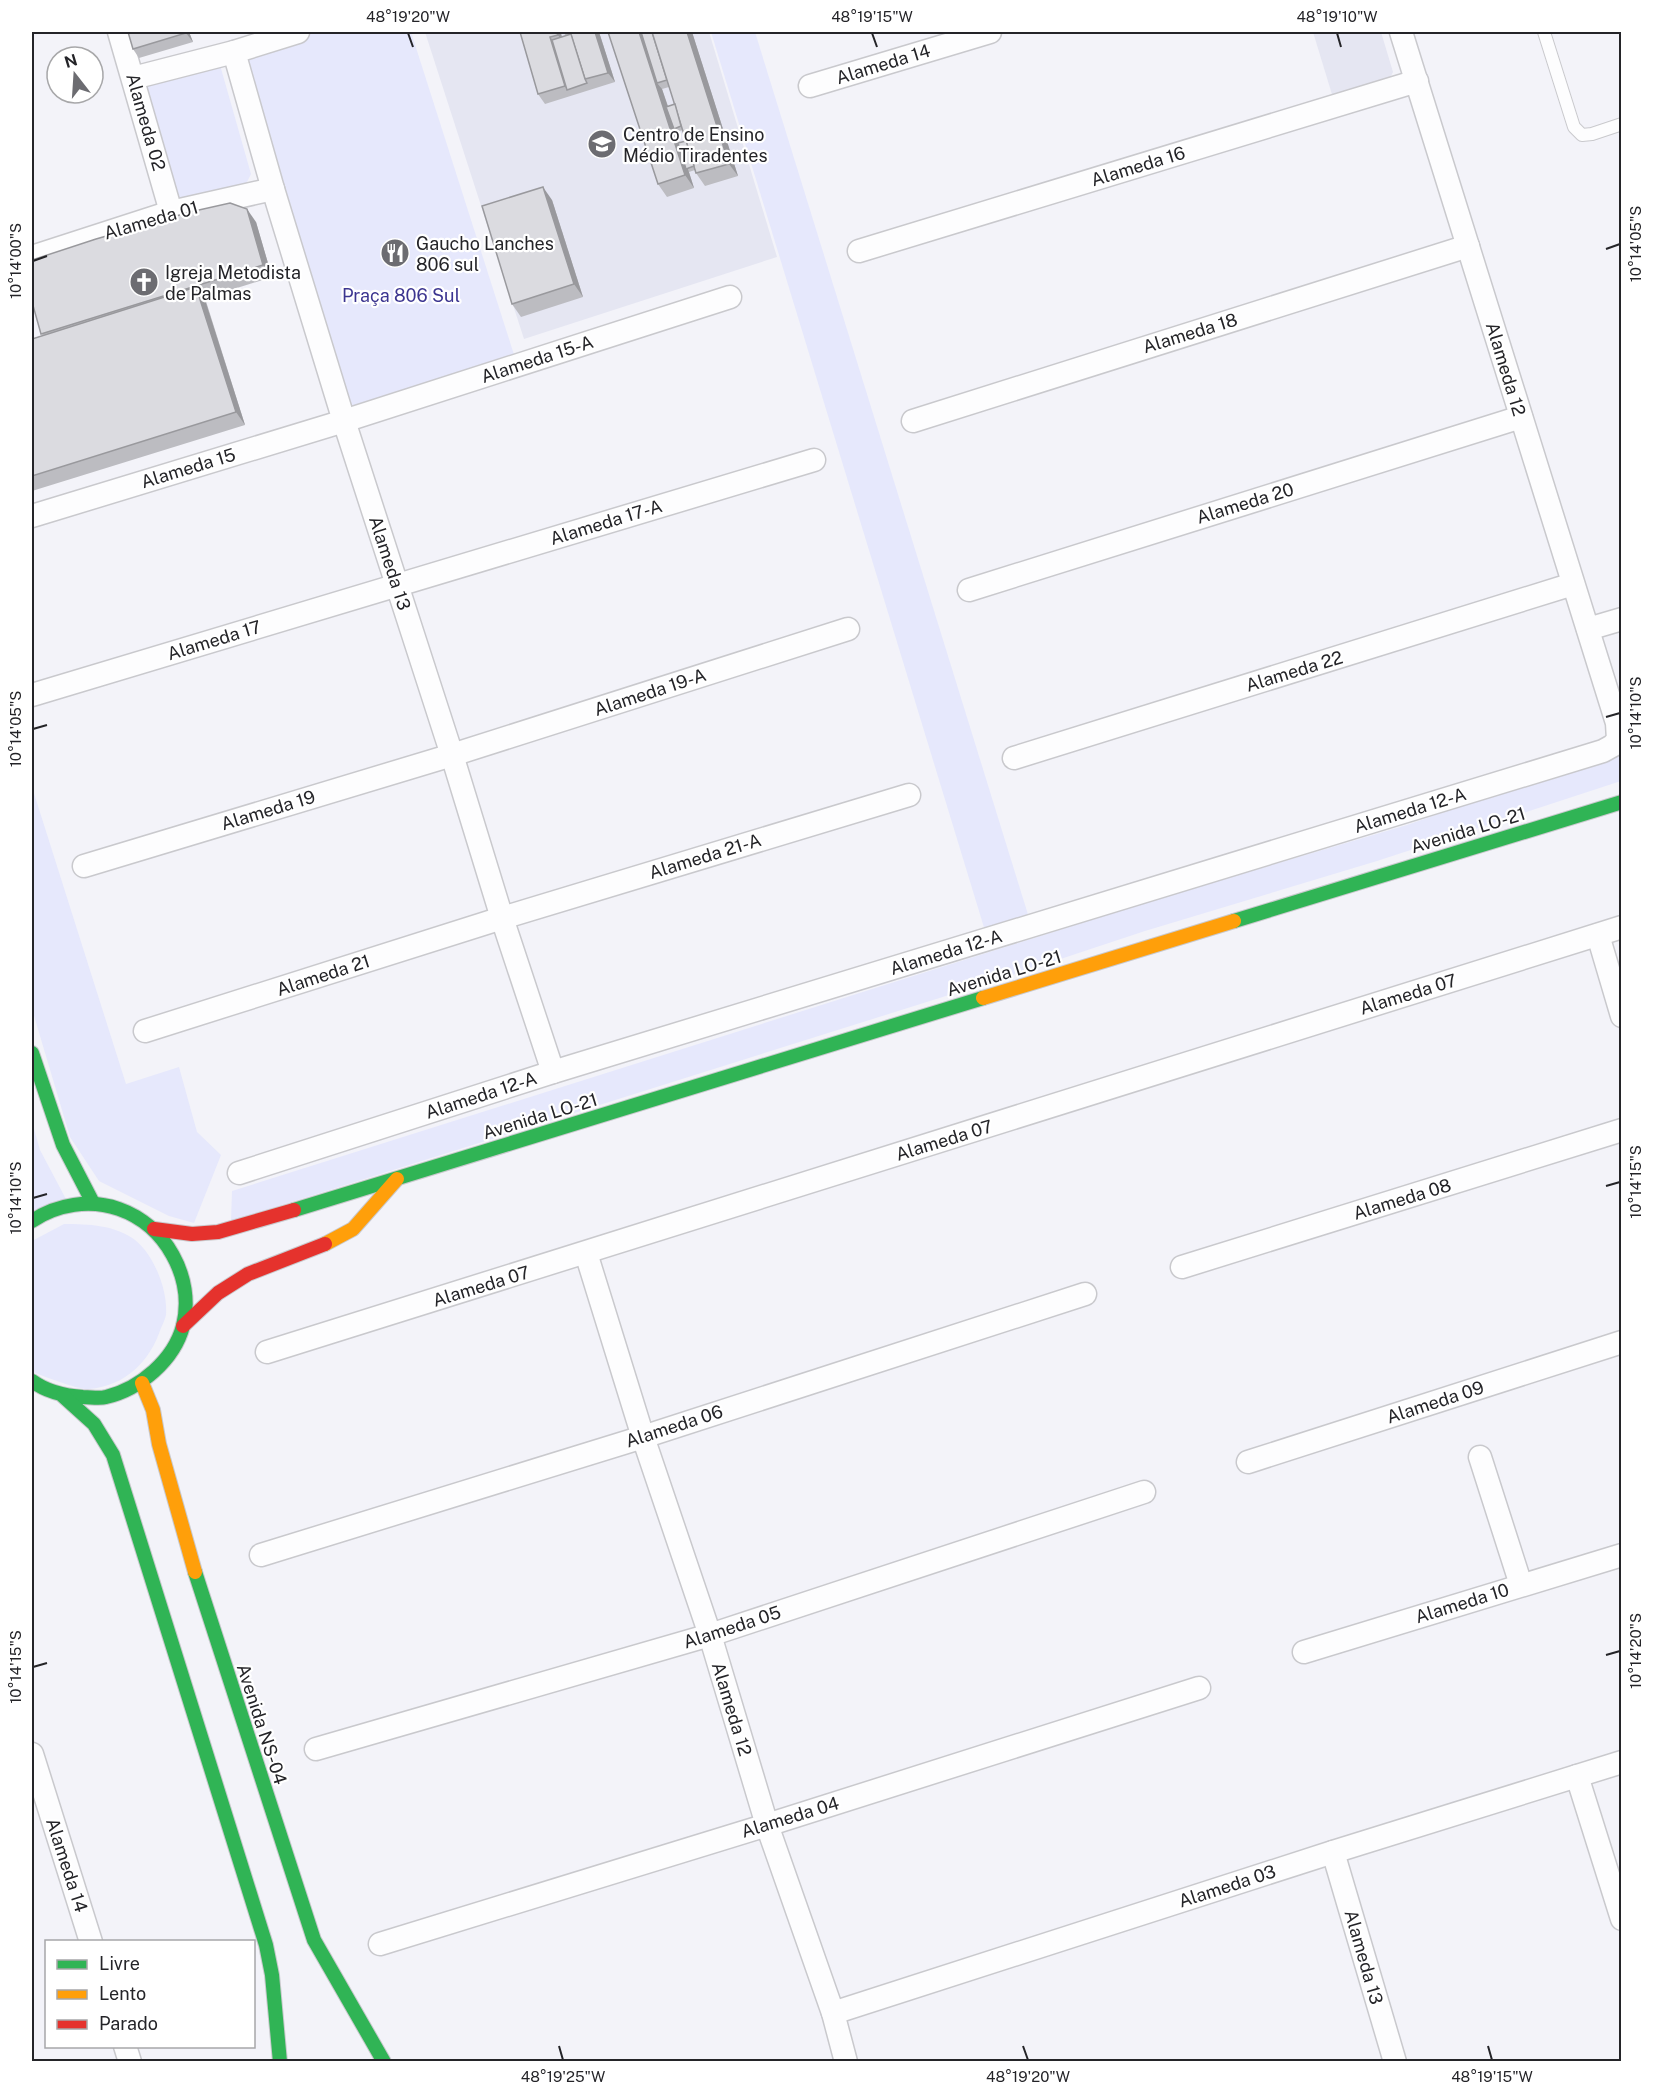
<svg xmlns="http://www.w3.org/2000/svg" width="1653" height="2093" font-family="'Public Sans',sans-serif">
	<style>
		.built { fill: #e5e6f2 }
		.green { fill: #e6e8fc }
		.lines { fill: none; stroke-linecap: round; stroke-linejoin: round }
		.lane-casing { stroke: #c9c9cd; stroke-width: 14 }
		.street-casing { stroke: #c9c9cd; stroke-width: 25 }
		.fast-casing { stroke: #c9c9cd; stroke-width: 16 }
		.slow-casing { stroke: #c9c9cd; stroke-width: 16 }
		.jam-casing { stroke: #c9c9cd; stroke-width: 16 }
		.lane { stroke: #fdfdfe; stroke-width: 12 }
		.street { stroke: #fdfdfe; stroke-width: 22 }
		.fast { stroke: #30b455; stroke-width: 14 }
		.slow { stroke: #ff9f0a; stroke-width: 14 }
		.jam { stroke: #e5322d; stroke-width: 14 }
		.wall { fill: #bcbcc1; fill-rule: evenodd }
		.shaded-wall { fill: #99999d }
		.building { fill: #dbdbe0; stroke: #99999d; stroke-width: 1.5 }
		.ticks { fill: none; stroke: #242428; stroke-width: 2 }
		.labels { text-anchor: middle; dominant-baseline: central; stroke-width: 4.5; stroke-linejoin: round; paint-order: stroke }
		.street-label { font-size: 18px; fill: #242428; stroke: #fff }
		.poi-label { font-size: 18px; fill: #242428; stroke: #fff; text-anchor: start }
		.park-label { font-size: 18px; fill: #3c3590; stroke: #fff }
		.neatline { fill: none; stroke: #242428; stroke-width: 2 }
		.ticks-label { font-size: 15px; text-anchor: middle; fill: #242428 }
	</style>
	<rect width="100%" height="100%" fill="#f3f3f9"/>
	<g class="built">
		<polygon points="425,32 709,32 777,257 524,339"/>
		<polygon points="1313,32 1381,32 1393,72 1387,84 1334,101"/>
	</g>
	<g class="green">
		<polygon points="303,32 411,32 517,364 345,418 236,53"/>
		<polygon points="711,32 755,32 1030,921 986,934"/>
		<polygon points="220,65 251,174 243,190 176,208 141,87"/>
		<polygon points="1621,751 1621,781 1377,861 1145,931 1003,978 231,1221 232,1191 1167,896 1407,825"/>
		<polygon points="32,787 126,1084 179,1067 197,1132 221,1155 194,1223 169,1216 99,1181 70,1137 32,1009"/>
		<polygon points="32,1122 40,1150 67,1201 32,1212"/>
		<path d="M64,1224C89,1224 115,1225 135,1240C154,1255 168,1290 166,1315C165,1319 163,1324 161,1328C150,1361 126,1386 89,1389C78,1390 44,1376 32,1372V1241Z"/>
	</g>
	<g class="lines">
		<g class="lane-casing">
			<polyline id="lane" points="1544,32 1574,127 1582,135 1592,134 1622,124"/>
		</g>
		<g class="street-casing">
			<g id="street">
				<polyline points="119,32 171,212"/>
				<polyline points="234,52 273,189 344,421 452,755 502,918 553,1072"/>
				<polyline points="133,78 234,52 298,32"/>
				<polyline points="810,86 990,32"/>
				<polyline points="859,251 1417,81"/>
				<polyline points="32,257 171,212 273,189"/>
				<polyline points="913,421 1468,246"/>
				<polyline points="32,516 344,421 730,297"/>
				<polyline points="969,590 1521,417"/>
				<polyline points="1588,629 1622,619"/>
				<polyline points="32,695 814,460"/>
				<polyline points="1014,758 1573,584"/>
				<polyline points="84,866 452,755 848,629"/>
				<polyline points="1598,935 1622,1016"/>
				<polyline points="145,1031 502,918 909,795"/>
				<polyline points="239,1173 553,1072 1603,751 1612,746 1618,740 1617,723 1401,32"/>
				<polyline points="586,1253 643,1437 710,1635 767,1825 833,2013 846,2062"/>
				<polyline points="1182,1267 1622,1130"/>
				<polyline points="267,1352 1622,927"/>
				<polyline points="1480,1457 1521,1585"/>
				<polyline points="1248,1462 1622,1342"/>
				<polyline points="261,1555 643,1437 1085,1294"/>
				<polyline points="1304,1652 1622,1555"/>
				<polyline points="316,1749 710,1635 1144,1492"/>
				<polyline points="32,1754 91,1942"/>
				<polyline points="1577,1776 1622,1919"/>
				<polyline points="1333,1852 1395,2062"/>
				<polyline points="380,1944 767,1825 1199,1688"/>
				<polyline points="833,2013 1333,1852 1622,1762"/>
				<polyline points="125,2046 130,2062"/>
			</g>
		</g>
		<g class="fast-casing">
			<g id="fast">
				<polyline points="1234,921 1622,802"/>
				<polyline points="32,1053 63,1145 93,1203"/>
				<polyline points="294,1210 983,998"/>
				<path d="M32,1221C57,1204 90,1199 119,1209C165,1225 195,1277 183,1326C174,1360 140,1389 106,1397C99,1399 91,1397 83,1397C65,1396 47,1392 32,1381"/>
				<polyline points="63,1396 94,1424 113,1455 266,1945 272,1975 280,2062"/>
				<polyline points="195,1572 314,1940 384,2062"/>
			</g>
		</g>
		<g class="slow-casing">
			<g id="slow">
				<polyline points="983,998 1234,921"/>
				<polyline points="325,1244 353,1229 397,1179"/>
				<polyline points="142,1383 153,1410 159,1444 195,1572"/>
			</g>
		</g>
		<g class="jam-casing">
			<g id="jam">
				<polyline points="154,1229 192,1234 218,1232 294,1210"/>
				<polyline points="183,1326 218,1293 248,1274 325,1244"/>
			</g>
		</g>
		<use href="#lane" class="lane"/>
		<use href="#street" class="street"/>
		<use href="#fast" class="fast"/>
		<use href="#slow" class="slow"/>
		<use href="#jam" class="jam"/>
	</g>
	<g class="wall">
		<polygon points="189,32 193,42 139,58 133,49"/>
		<polygon points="520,32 559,32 562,37 566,36 563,32 599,32 615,82 545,104 538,94"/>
		<path d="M608,32H692L738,176L705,186L696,173L695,170L689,172L694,188L667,197L658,184ZM669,87L675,104L668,106L662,89ZM683,130L686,141L680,143L676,132Z"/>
		<polygon points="552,200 583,297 521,317 512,304"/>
		<polygon points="256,222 272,277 205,298 245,425 32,491 32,339 43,335 41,334"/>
	</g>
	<g class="shaded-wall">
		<polygon points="186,32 189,32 193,42 186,33"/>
		<polygon points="556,32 559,32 561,33 564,45 558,35"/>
		<polygon points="595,32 599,32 615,82 608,73"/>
		<polygon points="639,32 644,32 657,83 662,89 675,128 674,129 676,132 694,188 685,175"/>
		<polygon points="687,32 692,32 738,176 729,164"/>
		<polygon points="550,37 557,47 567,90 565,86"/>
		<polygon points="543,187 552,200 583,297 574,284"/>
		<polygon points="247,209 256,222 272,277 263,265"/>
		<polygon points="196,287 205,300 245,425 236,412"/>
	</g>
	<g class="building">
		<polygon points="128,32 186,32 186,33 133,49"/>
		<polygon points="520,32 556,32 558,35 550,37 565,86 538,94"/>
		<polygon points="570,32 595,32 608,73 585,79"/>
		<polygon points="608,32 639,32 685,175 658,184"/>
		<polygon points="641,32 652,32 667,80 657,83"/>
		<polygon points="652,32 687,32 729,164 696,173"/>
		<polygon points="571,34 585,79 587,83 567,90 552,40"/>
		<polygon points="675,104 681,126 674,129 666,107"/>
		<polygon points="686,141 694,166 686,169 678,143"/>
		<polygon points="543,187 574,284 512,304 482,206"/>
		<polygon points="230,203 247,209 263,265 41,334 32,302 32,260 96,239 190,212"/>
		<polygon points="196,287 236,412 32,476 32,339"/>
	</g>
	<path class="ticks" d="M408,33L413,47M872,33L877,47M1337,33L1341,47M1606,249L1620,244M33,261L47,256M1606,717L1620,713M33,729L47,725M1606,1186L1620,1182M33,1198L47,1194M1606,1655L1620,1651M33,1667L47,1663M559,2046L563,2060M1023,2046L1028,2060M1488,2046L1492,2060"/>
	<defs>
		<g id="school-disc" transform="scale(1.5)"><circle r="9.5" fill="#6c6c71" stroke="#fff"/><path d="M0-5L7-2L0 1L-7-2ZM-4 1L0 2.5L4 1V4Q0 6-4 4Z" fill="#fff"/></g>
		<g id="restaurant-disc" transform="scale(1.5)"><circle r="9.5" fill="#6c6c71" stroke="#fff"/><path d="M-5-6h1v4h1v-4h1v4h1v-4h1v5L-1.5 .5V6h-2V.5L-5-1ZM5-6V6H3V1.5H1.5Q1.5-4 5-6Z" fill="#fff"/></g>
		<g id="church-disc" transform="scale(1.5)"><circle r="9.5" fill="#6c6c71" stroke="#fff"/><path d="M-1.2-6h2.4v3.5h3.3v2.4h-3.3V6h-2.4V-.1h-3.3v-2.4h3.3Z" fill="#fff"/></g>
	</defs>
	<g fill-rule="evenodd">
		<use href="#school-disc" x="602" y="144"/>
		<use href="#restaurant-disc" x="395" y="253"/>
		<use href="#church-disc" x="144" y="282"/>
	</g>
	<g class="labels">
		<g class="street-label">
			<text transform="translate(883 64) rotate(-17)">Alameda 14</text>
			<text transform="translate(146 122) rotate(74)">Alameda 02</text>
			<text transform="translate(1138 166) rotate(-17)">Alameda 16</text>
			<text transform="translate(151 220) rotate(-16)">Alameda 01</text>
			<text transform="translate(1190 333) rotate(-17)">Alameda 18</text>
			<text transform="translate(537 359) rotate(-18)">Alameda 15-A</text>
			<text transform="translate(1506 369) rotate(73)">Alameda 12</text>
			<text transform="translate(188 468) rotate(-17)">Alameda 15</text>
			<text transform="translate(1245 503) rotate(-17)">Alameda 20</text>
			<text transform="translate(606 522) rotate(-17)">Alameda 17-A</text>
			<text transform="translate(390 563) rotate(72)">Alameda 13</text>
			<text transform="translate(214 640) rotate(-17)">Alameda 17</text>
			<text transform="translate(1294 671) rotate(-17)">Alameda 22</text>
			<text transform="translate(650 692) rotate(-18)">Alameda 19-A</text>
			<text transform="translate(268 810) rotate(-17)">Alameda 19</text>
			<text transform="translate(1410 810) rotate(-17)">Alameda 12-A</text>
			<text transform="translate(1468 830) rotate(-17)">Avenida LO-21</text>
			<text transform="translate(705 856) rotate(-17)">Alameda 21-A</text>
			<text transform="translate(946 952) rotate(-17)">Alameda 12-A</text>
			<text transform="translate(1004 973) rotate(-17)">Avenida LO-21</text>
			<text transform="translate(323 975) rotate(-18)">Alameda 21</text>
			<text transform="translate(1408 994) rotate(-17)">Alameda 07</text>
			<text transform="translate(481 1095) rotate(-18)">Alameda 12-A</text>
			<text transform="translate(540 1116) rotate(-17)">Avenida LO-21</text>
			<text transform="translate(944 1140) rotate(-17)">Alameda 07</text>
			<text transform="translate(1402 1199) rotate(-17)">Alameda 08</text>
			<text transform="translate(481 1286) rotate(-17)">Alameda 07</text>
			<text transform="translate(1435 1402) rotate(-18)">Alameda 09</text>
			<text transform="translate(674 1426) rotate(-18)">Alameda 06</text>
			<text transform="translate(1462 1603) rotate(-17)">Alameda 10</text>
			<text transform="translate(732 1627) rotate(-18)">Alameda 05</text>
			<text transform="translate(732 1709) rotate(73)">Alameda 12</text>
			<text transform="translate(262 1724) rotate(72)">Avenida NS-04</text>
			<text transform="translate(790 1817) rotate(-17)">Alameda 04</text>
			<text transform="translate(67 1865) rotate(72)">Alameda 14</text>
			<text transform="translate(1227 1886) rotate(-18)">Alameda 03</text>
			<text transform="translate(1364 1957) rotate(74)">Alameda 13</text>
		</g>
		<g class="poi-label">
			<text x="623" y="134">Centro de Ensino<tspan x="623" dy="21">Médio Tiradentes</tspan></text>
			<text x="416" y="243">Gaucho Lanches<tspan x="416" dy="21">806 sul</tspan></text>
			<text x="165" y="272">Igreja Metodista<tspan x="165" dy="21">de Palmas</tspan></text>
		</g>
		<g class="park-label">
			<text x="401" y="295">Praça 806 Sul</text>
		</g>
	</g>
	<rect width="1653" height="2093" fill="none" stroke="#ffffff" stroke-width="66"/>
	<rect x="45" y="1940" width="210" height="108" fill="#ffffff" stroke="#a7a7a9" stroke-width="1.5"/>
	<rect x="57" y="1960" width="30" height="9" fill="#30b455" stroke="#a7a7a9" stroke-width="1.5"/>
	<text x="99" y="1970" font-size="18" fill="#242428">Livre</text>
	<rect x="57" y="1990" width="30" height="9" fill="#ff9f0a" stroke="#a7a7a9" stroke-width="1.5"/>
	<text x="99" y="2000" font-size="18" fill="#242428">Lento</text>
	<rect x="57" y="2020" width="30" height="9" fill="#e5322d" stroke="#a7a7a9" stroke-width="1.5"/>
	<text x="99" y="2030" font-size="18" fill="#242428">Parado</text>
	<g transform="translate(75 75) rotate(343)"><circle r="28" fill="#ffffff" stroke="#a7a7a9" stroke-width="1.5"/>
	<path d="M0-4.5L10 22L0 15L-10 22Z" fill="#6c6c71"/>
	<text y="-9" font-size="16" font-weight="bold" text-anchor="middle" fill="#242428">N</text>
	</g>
	<rect x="33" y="33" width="1587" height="2027" class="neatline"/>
	<g class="ticks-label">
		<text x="408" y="22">48°19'20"W</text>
		<text x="872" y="22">48°19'15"W</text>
		<text x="1337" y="22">48°19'10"W</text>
		<text transform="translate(1636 244) rotate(-90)" y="5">10°14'05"S</text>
		<text transform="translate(16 261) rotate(-90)" y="5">10°14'00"S</text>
		<text transform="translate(1636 713) rotate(-90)" y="5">10°14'10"S</text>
		<text transform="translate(16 729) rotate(-90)" y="5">10°14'05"S</text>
		<text transform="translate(1636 1182) rotate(-90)" y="5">10°14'15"S</text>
		<text transform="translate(16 1198) rotate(-90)" y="5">10°14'10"S</text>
		<text transform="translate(1636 1651) rotate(-90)" y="5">10°14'20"S</text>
		<text transform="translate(16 1667) rotate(-90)" y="5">10°14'15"S</text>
		<text x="563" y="2082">48°19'25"W</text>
		<text x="1028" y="2082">48°19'20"W</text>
		<text x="1492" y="2082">48°19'15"W</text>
	</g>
</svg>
